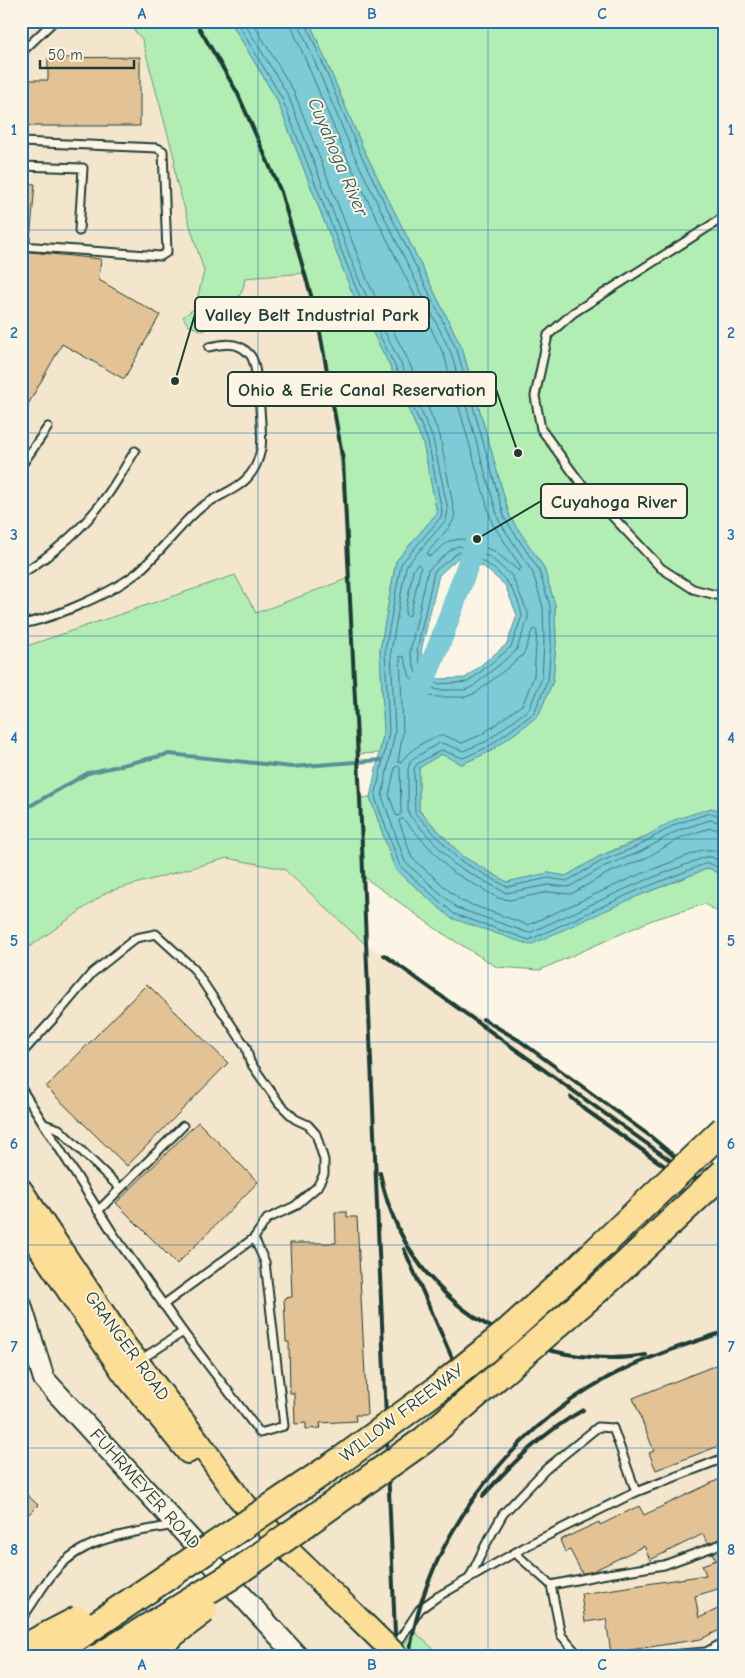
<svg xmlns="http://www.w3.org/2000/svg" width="745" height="1678" font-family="'Comic Neue',sans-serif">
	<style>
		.built { fill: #f4e6cd }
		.green { fill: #b2eeb4; stroke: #689674 }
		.water { fill: #7bcbd6; stroke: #569295; fill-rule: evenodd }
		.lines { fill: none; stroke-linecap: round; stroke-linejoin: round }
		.shore { stroke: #447675; stroke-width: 1 }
		.stream { stroke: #569295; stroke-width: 4 }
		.river { stroke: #7bcbd6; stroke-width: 22 }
		.building { fill: #e3c295; stroke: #1f3d34 }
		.lane-casing { stroke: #1f3d34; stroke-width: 11 }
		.secondary-casing { stroke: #1f3d34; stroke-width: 24 }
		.primary-casing { stroke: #1f3d34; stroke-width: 26 }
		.lane { stroke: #fcf5e5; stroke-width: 7 }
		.secondary { stroke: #fcf5e5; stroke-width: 20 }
		.primary { stroke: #fcde96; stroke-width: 22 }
		.rail { stroke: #1f3d34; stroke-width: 4 }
		.primary-bridge-casing { stroke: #1f3d34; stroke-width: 26; stroke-linecap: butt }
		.highway-bridge-casing { stroke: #1f3d34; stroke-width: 30; stroke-linecap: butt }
		.primary-bridge { stroke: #fcde96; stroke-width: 22 }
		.highway-bridge { stroke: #fcde96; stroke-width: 26 }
		.grid { fill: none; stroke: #1f6fb2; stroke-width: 1; stroke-opacity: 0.55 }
		.labels { text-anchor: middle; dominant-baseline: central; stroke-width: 4; stroke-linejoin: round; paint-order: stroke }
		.street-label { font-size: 18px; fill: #1f3d34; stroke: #fcf5e5 }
		.water-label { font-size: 19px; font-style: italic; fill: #315954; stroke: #fcf5e5 }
		.leader { fill: none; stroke: #1f3d34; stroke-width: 2 }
		.callout-dot { fill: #1f3d34; stroke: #fcf5e5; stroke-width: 2 }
		.callout { fill: #fcf5e5; stroke: #1f3d34; stroke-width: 2 }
		.callout-label { font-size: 19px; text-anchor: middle; font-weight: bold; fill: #1f3d34 }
		.neatline { fill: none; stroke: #1f6fb2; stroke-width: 2 }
		.grid-label { font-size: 16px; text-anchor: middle; font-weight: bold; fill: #1f6fb2 }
	</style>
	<rect width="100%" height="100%" fill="#fcf5e5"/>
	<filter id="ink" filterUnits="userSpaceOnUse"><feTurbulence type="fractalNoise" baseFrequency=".02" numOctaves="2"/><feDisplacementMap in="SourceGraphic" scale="10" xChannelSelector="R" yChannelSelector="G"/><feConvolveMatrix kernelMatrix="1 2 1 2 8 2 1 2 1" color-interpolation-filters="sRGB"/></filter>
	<g filter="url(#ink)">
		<g class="built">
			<polygon points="21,21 126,21 142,39 206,280 305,273 317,316 340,445 346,509 349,578 255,613 234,575 21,648"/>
			<polygon points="227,858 284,869 366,945 386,956 440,994 520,1041 650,1136 724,1203 724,1657 140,1657 283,1549 254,1513 101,1606 21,1649 21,953 107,892"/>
		</g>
		<g class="green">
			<path d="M126,21H230L277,100L351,290L391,368L423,443L437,513L396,561L380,650L384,731L379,753L358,754L360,798L370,797L395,869L451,918L638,896L709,868L724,877V916L705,904L652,920L540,970L497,967L442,933L364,877L366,945L284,869L227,858L107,892L21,953V648L235,575L256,613L349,578C344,475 334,372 305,273L245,278C243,302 221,318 203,331L188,325L183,317L195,308L204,271L176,180L174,165L175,161L142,39Z"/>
			<polygon points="309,21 724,21 724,812 711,808 600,856 566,876 548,873 507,882 462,856 419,810 419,768 441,754 462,764 491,751 538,716 553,681 556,643 555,605 544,568 510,517 462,348 363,148"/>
			<polygon points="414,1631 442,1657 398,1657 396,1655"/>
		</g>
		<path class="water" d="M230,21H309L363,148L462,348L510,517L544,568L555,605L556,643L553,681L538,716L491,751L462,764L441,754L419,768V811L462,856L507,882L548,873L566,876L600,856L636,842L674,820L711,808L724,812V877L709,868L638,896L530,945L451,918L395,869L370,797L384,731L380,650L396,561L437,513L423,443L391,368L351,290L277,100ZM459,557L484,567L505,585L517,615L507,644L465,678L438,679L425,667L421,651L439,575Z"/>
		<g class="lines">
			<g class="shore">
				<polyline points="236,21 282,98 356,288 395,366 428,441 442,511 441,517 401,564 385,651 389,731 375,797 400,866 454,914 529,940 636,891 707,863 711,864 724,871"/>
				<polyline points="243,21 288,95 361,285 401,364 433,439 448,510 446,520 406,566 391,651 395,732 382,796 405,862 457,908 529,933 634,885 705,857 712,857 724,864"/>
				<polyline points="252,21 294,92 368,282 408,360 440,436 455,516 451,525 428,552 427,555 431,556 449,541 462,539 494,551 519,571 521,567 492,523 444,355 346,156 293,30 291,21"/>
				<polyline points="299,21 300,27 353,153 451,353 499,521 533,573 543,607 544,643 542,678 529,709 485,742 463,751 445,744 439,743 411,760 408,769 408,811 410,816 455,865 506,893 548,885 569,887 605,866 640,852 679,830 710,820 724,823"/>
				<polyline points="305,21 359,151 457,350 505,519 539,570 550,606 551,643 548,680 534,713 488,747 463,758 441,750 417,764 414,769 415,813 459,860 507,887 548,878 567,881 602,861 638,846 676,824 710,813 724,817"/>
				<polygon points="459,546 490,557 512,576 528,613 528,619 516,651 472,687 465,690 438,690 432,688 416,673 410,652 428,570 452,549"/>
				<path d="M459,552C490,559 517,584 522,616L511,647L468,682L437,684L421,670L417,650L434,572Z"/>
				<polygon points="418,564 421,567 410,615 407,616 405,614 413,570"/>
				<path d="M534,629L537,631L534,676L523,704L481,735L462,743C456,741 450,737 444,736C431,735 407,752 401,762H398L403,731L400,656L404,657L410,677L430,696L437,697H465L476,693L521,657L525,651L532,631Z"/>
				<polygon points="398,766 400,768 401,814 398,816 396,815 389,795 395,768"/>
				<polyline points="724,831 710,828 682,837 644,859 608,873 571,894 548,892 510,900 498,898 451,871 403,819 400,819 399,821 412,858 461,901 528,925 631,878 702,850 713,850 724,855"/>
			</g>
			<polyline class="stream" points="21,811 88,773 169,754 292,767 381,760"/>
			<polyline class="river" points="417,698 441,640 477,539 475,531"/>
		</g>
		<g class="building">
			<polygon points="140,57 140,126 21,126 21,80 48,80 48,58"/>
			<polygon points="21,183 35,184 30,241 21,241"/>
			<polygon points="21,251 101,259 99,280 160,315 124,379 62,344 21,417"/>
			<polygon points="147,984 228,1063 127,1166 46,1087"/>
			<polygon points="198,1122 258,1182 177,1264 116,1203"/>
			<polygon points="335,1212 347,1212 347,1217 357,1217 367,1415 355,1415 356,1421 320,1423 321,1428 306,1429 306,1423 295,1424 294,1393 290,1393 289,1342 286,1342 284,1298 292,1297 290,1243 336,1243"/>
			<polygon points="724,1362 724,1444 656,1470 649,1453 654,1451 633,1398"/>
			<polygon points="724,1477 724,1538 708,1543 703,1534 650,1560 644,1546 591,1572 582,1573 570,1550 565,1552 560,1540 599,1522 600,1525 639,1506 644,1515"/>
			<polygon points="21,1489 38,1505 21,1522"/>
			<polygon points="724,1549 724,1587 695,1596 699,1618 724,1606 724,1628 701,1639 611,1653 606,1619 585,1622 581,1594 706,1575 702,1565 716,1560 712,1553"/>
		</g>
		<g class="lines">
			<g class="lane-casing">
				<g id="lane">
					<polyline points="21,50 26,48 54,21"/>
					<polyline points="21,142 157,148 163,151 167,252 161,256 21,246"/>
					<polyline points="21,166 83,168 79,231"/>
					<polyline points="724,217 573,313 548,335 535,396 541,429 579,481 661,568 693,589 724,597"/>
					<polyline points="21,466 48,427"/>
					<path d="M21,574C55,553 85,527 108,494C118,480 126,465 135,451"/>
					<path d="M21,624C53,619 114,592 138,572C160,553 177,528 199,509C214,496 237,491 249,476C256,468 259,459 261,449C263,436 258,369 252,358C251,355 247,352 245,350C235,341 220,345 209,347"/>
					<polyline points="21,1054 55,1017 92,973 136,938 156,934 194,969 246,1047 250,1062 279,1103 295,1119 308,1125 316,1134 324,1160 324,1174 317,1187 295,1206 267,1219 254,1238"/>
					<polyline points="21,1088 114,1235 183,1332 140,1360"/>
					<polyline points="44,1124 59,1129 120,1188"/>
					<polyline points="98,1211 183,1126"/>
					<polyline points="163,1305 254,1238 265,1262 284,1426 260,1433 183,1332"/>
					<polyline points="636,1492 724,1458"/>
					<polyline points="515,1553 551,1585 601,1575 664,1565 724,1543"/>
					<polyline points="551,1585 561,1635 580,1657"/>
					<path d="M21,1619C34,1604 43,1583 57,1569C86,1536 134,1533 174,1525"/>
					<polyline points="380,1657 396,1645 420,1609 437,1597 530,1544 636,1492 613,1428 598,1427 546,1469 503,1514 486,1544 470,1577"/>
					<polyline points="643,1657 706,1652 724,1642"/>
				</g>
			</g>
			<g class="secondary-casing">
				<polyline id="secondary" points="21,1305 44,1379 298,1657"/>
			</g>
			<g class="primary-casing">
				<g id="primary">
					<polyline points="21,1190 126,1347 201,1445 239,1498 293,1555 352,1612"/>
					<polyline points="21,1220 123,1372 188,1452"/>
				</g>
			</g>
			<use href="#lane" class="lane"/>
			<use href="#secondary" class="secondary"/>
			<use href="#primary" class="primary"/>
			<g class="rail">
				<polyline points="195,21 237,92 281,192 317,316 343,460 360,799 396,1657"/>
				<polyline points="384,955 724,1199"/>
				<polyline points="483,1019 520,1041 650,1136 674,1156"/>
				<polyline points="571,1097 586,1110 680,1177"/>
				<path d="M380,1173C398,1262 461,1327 548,1350C581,1358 613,1361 646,1355"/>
				<polyline points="404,1249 460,1376"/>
				<path d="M483,1496C513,1462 544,1432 583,1410"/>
				<path d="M409,1657C424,1543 507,1432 607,1378C644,1358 684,1345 724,1332"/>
			</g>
			<g class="primary-bridge-casing">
				<polyline id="primary-bridge" points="352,1612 398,1657"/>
			</g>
			<g class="highway-bridge-casing">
				<g id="highway-bridge">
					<polyline points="21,1649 79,1619"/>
					<polyline points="48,1657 344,1458 435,1391 504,1335 576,1270 724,1129"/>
					<polyline points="99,1657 230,1577 424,1440 610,1279 724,1172"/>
					<polyline points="140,1657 151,1650 204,1610"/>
				</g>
			</g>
			<use href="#primary-bridge" class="primary-bridge"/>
			<use href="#highway-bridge" class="highway-bridge"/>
		</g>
	</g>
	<path class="grid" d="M258,21V1657M488,21V1657M21,230H724M21,433H724M21,636H724M21,839H724M21,1042H724M21,1245H724M21,1448H724"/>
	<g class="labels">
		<g class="street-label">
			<text transform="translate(127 1346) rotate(54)">GRANGER ROAD</text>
			<text transform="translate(402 1413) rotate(-37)">WILLOW FREEWAY</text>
			<text transform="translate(145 1489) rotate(48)">FUHRMEYER ROAD</text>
		</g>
		<g class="water-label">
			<text transform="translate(338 157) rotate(67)">Cuyahoga River</text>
		</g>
	</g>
	<path class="leader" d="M175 381L195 314M518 453L496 389M477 539L541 501"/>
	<g class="callout-dot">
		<circle cx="175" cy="381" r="5"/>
		<circle cx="518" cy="453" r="5"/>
		<circle cx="477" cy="539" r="5"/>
	</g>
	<g class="callout">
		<rect x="195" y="297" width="234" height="34" rx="5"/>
		<rect x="228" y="372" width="268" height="34" rx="5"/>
		<rect x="541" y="484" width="146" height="34" rx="5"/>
	</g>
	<g class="callout-label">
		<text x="312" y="321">Valley Belt Industrial Park</text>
		<text x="362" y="396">Ohio &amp; Erie Canal Reservation</text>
		<text x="614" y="508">Cuyahoga River</text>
	</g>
	<rect width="745" height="1678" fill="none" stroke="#fcf5e5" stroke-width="55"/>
	<path d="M40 60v8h94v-8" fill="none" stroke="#1f3d34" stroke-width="2.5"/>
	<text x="48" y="60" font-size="15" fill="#1f3d34" stroke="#fcf5e5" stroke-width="4" paint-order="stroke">50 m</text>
	<rect x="28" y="28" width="690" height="1622" class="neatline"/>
	<g class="grid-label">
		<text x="142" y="19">A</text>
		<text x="372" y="19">B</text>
		<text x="602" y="19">C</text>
		<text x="14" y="135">1</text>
		<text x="731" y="135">1</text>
		<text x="14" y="338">2</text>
		<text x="731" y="338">2</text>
		<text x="14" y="540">3</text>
		<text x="731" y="540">3</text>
		<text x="14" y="743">4</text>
		<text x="731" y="743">4</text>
		<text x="14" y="946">5</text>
		<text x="731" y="946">5</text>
		<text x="14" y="1149">6</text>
		<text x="731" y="1149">6</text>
		<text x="14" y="1352">7</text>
		<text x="731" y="1352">7</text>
		<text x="14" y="1555">8</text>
		<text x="731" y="1555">8</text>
		<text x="142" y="1670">A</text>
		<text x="372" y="1670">B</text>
		<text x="602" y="1670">C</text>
	</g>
</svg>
